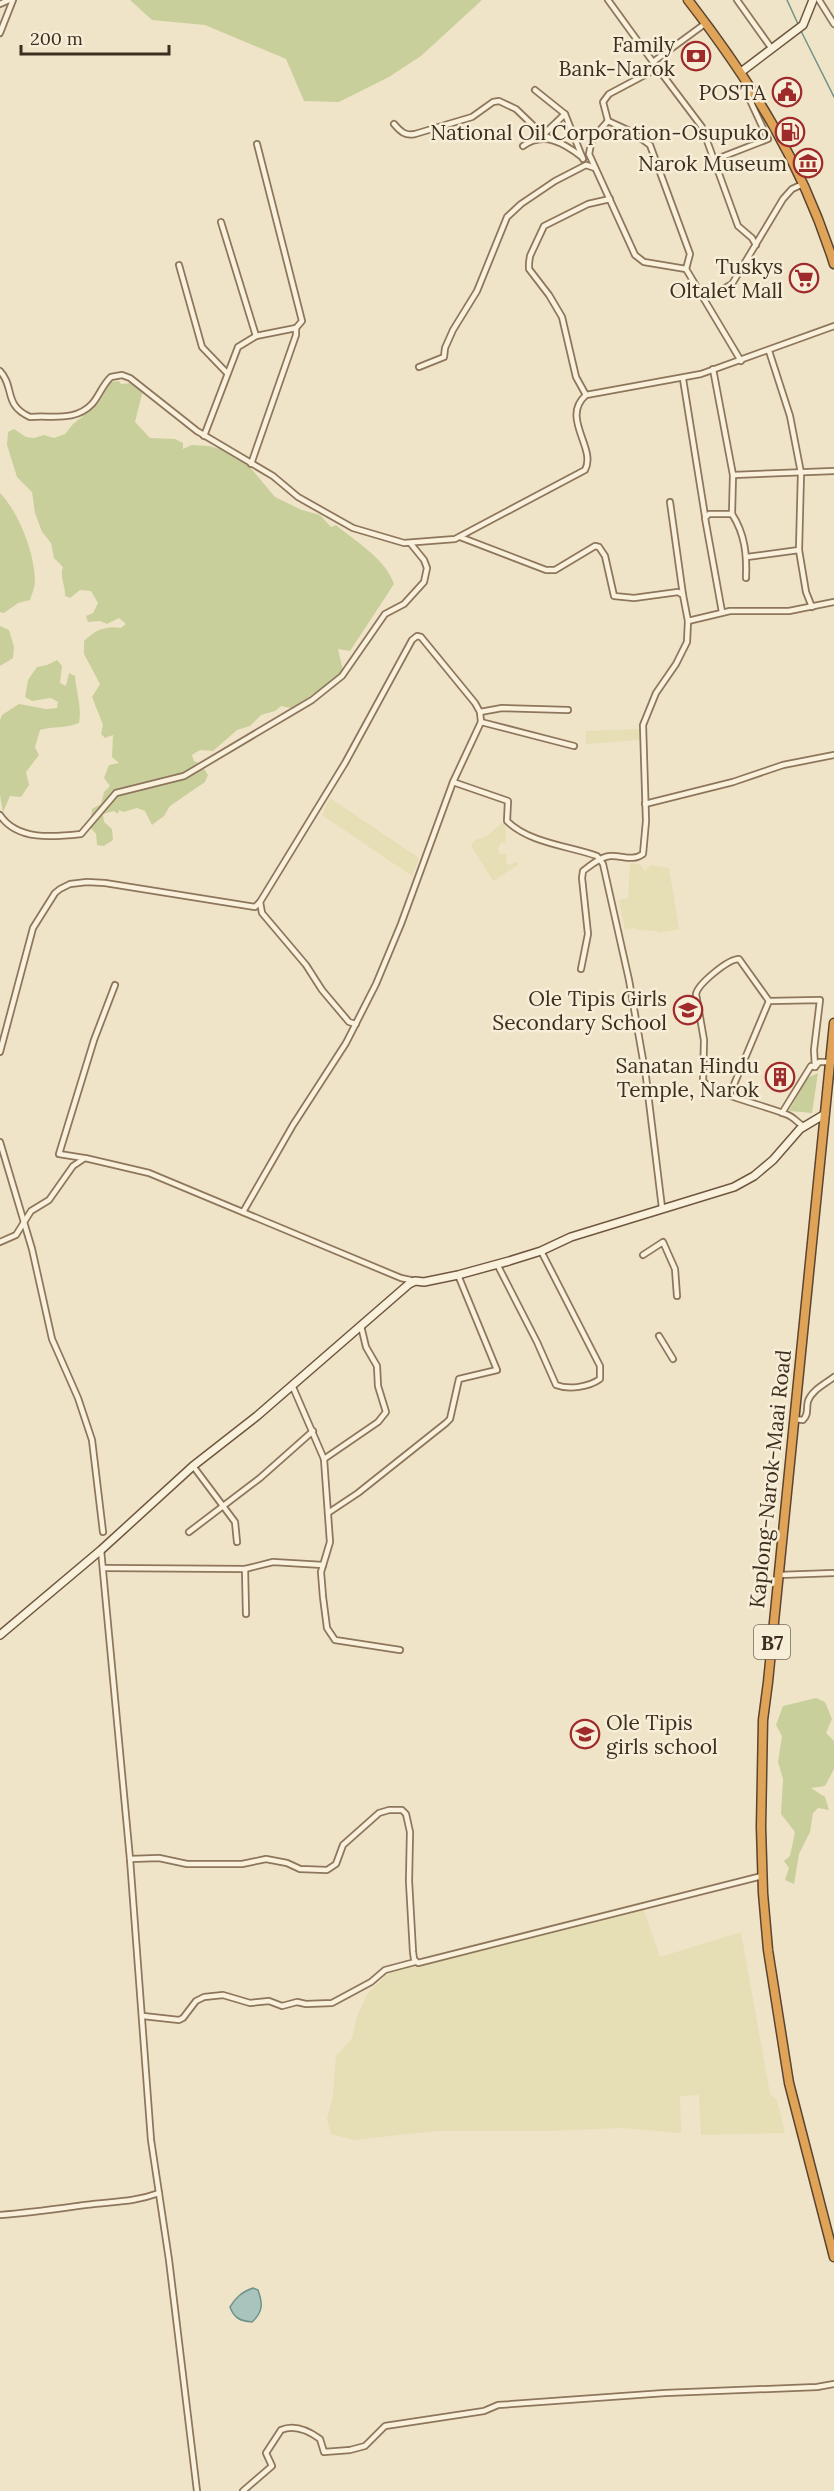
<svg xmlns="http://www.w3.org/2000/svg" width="834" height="2491" font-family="Lora,serif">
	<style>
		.farmland { fill: #e6deb5 }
		.green { fill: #c9cf9b }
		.water { fill: #a9c4bc; stroke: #6f938a; stroke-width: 1.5 }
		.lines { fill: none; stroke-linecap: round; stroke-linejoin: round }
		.stream { stroke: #6f938a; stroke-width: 1.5 }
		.street-casing { stroke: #8d765c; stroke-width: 8 }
		.secondary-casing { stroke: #6f573f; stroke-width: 10 }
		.highway-casing { stroke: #5b4430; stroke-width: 11 }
		.street { stroke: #faf1dc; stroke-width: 4.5 }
		.secondary { stroke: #faf1dc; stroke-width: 7 }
		.highway { stroke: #e0a458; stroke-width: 8 }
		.labels { text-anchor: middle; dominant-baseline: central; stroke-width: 5; stroke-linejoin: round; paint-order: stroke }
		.shield { fill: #f7eed8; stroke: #756857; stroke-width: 1.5 }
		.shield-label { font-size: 20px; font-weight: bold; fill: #3d2e20 }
		.poi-label { font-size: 21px; fill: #3d2e20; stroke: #f7eed8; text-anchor: end }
		.street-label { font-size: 21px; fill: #3d2e20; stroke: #f7eed8 }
	</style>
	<rect width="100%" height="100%" fill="#f0e4c8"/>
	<g class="farmland">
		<polygon points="640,729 640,740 586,744 586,731"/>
		<polygon points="330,798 419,858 412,876 322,815"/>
		<polygon points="502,823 506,823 506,843 501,843 498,849 499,854 507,854 506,863 510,865 517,861 518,865 493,881 471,846 475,840 486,837"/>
		<polygon points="630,863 640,864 645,871 651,865 669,868 679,929 658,933 656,931 637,930 633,928 625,930 619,900 628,898"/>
		<polygon points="643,1908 660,1957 741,1932 770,2094 777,2100 785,2133 701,2135 699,2095 680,2096 681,2133 622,2128 550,2131 436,2131 354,2140 331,2134 327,2119 333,2096 336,2056 352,2038 357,2016 368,1993 390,1972"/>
	</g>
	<g class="green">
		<polygon points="130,0 482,0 421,56 389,77 339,102 304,101 286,59 205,25 152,20"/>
		<path d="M119,381L121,384L131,383L143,390L135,422L150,438L175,439L183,443V449L192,445L209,446L220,449L249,466L275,497L302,510L320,515L331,527L336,525C356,542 385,558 394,584L350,651L338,649L343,670L324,687L291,708L281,706L275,711L261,715L250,726L237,730L213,751L200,750L192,755L194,761L201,764L208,775L205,782L170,806L164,816L152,825L145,811L137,808L123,812L119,810L118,814L114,811L103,814L104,822L112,829L113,840L104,846L97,845L96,834L90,827L92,809L101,804L104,792L110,786L104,778L109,765L119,763L112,757L113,735L105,738L101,734L103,725L92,697L100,684L84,654V641C95,630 106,625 121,628L126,624L119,618L107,624L100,621L88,622L86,616L93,613L98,603L91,591L80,590L70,598L65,596C66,586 59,577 63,567L54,558L51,543L42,532L35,513L32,492L17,477L7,445L8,432L14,429L26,437L34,438L44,435L54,438L65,434L73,424L87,413L105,385L110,382Z"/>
		<path d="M0,493C19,512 35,555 35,581C35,587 32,594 30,600L18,603L4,613L0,612Z"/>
		<polygon points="0,626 9,630 14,647 13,658 0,666"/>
		<path d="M57,660L62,666L60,683L66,686L69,673L75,676C76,691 82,707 79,723C65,729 54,726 40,730L35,747L39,755L26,772L29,785L21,797L10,796L3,812L0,795V720L2,715L19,704L46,709L57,708L58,702L51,698L32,701L25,697L28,680L37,667L47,665Z"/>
		<polygon points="818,1073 812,1113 789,1111 807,1078"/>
		<polygon points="816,1698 825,1702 832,1719 826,1733 834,1741 834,1769 825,1786 811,1788 825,1797 829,1810 818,1808 813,1813 810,1832 799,1854 794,1884 785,1880 789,1868 784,1861 790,1856 795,1832 781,1814 783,1779 778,1762 782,1736 776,1725 783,1706"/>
	</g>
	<path class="water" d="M253,2288L258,2290C263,2304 263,2312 252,2322C240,2321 234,2318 230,2307C236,2297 242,2292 253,2288Z"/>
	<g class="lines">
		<g class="stream">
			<polyline points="787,0 798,24"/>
			<polyline points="801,31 834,97"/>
		</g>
		<g class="street-casing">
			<g id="street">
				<polyline points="608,0 653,62"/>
				<polyline points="737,0 772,49"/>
				<polyline points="819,0 834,24"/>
				<polyline points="0,4 9,0"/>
				<polyline points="706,23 653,62 702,127 738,226 752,238 756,245"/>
				<polyline points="0,33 13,0"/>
				<polyline points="535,90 565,114 583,159"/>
				<polyline points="608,121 632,132 650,145 690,254 686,269 741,361"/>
				<polyline points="608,121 592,139 589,154 635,255 644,262 686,269"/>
				<polyline points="608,121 603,102 609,94 658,68"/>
				<path d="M394,124C401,132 405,136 415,134L472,117L493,102L499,101L516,109L543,135L554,140"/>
				<polyline points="543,135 565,114"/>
				<path d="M523,146C544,131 564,143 582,157"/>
				<polyline points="714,160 768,139 749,98 748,94 751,89"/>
				<polyline points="221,222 256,336"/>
				<polyline points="179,265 202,347 227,373"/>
				<polyline points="700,292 718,292 732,284 783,199 792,189 803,184"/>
				<polyline points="769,351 790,416 801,473 799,550 806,592 812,607"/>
				<polyline points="419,367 444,357 445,348 453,330 477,291 507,217 521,204 555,181 586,165 595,168"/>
				<polyline points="713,369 733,475 834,471"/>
				<path d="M0,371C15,387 3,405 30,417C52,415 75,422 92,404C99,396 103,384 111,377L122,375L130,378L197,431L273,476L298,497L353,528L404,543L455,539L585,470C597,448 560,418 586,395L701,374L834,326"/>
				<polyline points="683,379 705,516"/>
				<polyline points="586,395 576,377 562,317 549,295 529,269 529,263 530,256 544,226 588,204 610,199"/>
				<polyline points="204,436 238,347 256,336 296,328"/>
				<polyline points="251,464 296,335 296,328 302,321 257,144"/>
				<polyline points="670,502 683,595"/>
				<path d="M732,514C745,534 747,555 746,578"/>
				<path d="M460,537L546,570H555L595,546L599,547L605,556L614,596L634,598L678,592L683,595L688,621L687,642L676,664L656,693L643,725L646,821L643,854C632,862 622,855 610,856C600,857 591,865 583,871L582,878L588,934L581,969"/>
				<polyline points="747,557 799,550"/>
				<polyline points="722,612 705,518 709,514 732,514 733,475"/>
				<polyline points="688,621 730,611 789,611 834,602"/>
				<polyline points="480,712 502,708 568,710"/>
				<polyline points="481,722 574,746"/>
				<path d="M453,782L508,801L507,821C529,843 569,846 597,856L603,864L629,980L646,1077L662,1208"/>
				<polyline points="645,804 733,782 783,765 834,755"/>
				<path d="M0,815C17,841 54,837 81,834L116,793L184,776L312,700L342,676L385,614L404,604L424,582L427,568L424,560L411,544"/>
				<path d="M769,1001L739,959C728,959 698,984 696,994L704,1040L703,1081C714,1095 768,1106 788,1115C793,1117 798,1123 803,1126"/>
				<polyline points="769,1001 820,1000 814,1050 815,1067"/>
				<polyline points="0,1052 33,928 55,893 60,889 70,884 87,882 105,883 255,907 260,902 262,913 306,965 322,990 349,1022 356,1024"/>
				<polyline points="730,1094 769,1001"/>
				<polyline points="782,1113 811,1066 815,1067 819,1062 830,1062"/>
				<polyline points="0,1142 32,1249 52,1339 78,1398 92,1440 103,1532"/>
				<polyline points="84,1158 59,1154 94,1040 115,985"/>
				<polyline points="243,1212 293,1125 346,1043 376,984 401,924 453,782 481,722 480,712 475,703 421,637 417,636 412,640 345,763 260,902"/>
				<polyline points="0,1242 16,1235 31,1211 49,1200 73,1166 85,1158 149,1173 401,1278 415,1281"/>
				<polyline points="643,1255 663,1242 675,1269 677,1296"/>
				<path d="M497,1264L537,1342L556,1385C569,1390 589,1387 600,1379V1366L541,1251"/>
				<polyline points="659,1336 673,1359"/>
				<polyline points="292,1385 324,1459 330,1542 321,1572 323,1597 327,1628 335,1640 400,1650"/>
				<path d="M794,1419L803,1420C809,1414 806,1409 808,1401C812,1390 825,1384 834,1377"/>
				<polyline points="324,1459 378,1422 386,1412 378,1386 377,1366 366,1347 361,1326"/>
				<polyline points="193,1466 235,1522 237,1542"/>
				<polyline points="328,1513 358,1493 446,1423 450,1419 459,1379 497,1370 458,1275"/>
				<polyline points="189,1532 260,1478 313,1431"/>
				<polyline points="101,1550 130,1859 151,2140 169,2260 197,2491"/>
				<polyline points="104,1568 245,1569 273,1562 323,1565"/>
				<polyline points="245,1569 246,1614"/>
				<polyline points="779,1575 834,1573"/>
				<polyline points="130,1859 159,1858 187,1864 242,1864 266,1859 287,1863 300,1869 327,1870 336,1864 343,1845 379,1813 389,1810 402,1810 406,1814 410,1832 409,1881 413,1952 414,1959 418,1963 762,1876"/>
				<polyline points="143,2016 179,2020 183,2018 196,2001 204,1997 223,1995 250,2003 269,2001 282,2006 297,2002 306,2004 332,2003 371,1982 385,1970 415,1962"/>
				<path d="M0,2215C29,2213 56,2209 85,2205C114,2201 131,2203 159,2193"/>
				<path d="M243,2491L272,2466L266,2453L281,2430C295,2424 309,2431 320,2439L324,2452L350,2450L365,2446L385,2426L484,2411L498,2405L665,2393L817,2387L834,2384"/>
			</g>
		</g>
		<g class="secondary-casing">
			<g id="secondary">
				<polyline points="741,72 803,25 813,0"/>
				<polyline points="0,1635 101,1550 193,1466 257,1416 409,1284 415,1281 424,1282 458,1275 509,1261 541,1251 571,1237 734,1187 754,1176 773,1160 800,1129 825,1114"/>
			</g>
		</g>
		<g class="highway-casing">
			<g id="highway">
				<path d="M688,0C752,83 802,163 834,264"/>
				<polyline points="834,1023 768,1682 763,1720 761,1827 763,1893 768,1950 789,2083 834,2257"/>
			</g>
		</g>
		<use href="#street" class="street"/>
		<use href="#secondary" class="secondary"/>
		<use href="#highway" class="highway"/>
	</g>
	<defs>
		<g id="bank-ring" transform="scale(1.5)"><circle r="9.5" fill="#f7eed8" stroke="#9e2a2b" stroke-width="1.5"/><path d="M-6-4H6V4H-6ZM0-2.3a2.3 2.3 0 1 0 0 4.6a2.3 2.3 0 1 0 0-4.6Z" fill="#9e2a2b"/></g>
		<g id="civic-ring" transform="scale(1.5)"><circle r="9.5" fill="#f7eed8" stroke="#9e2a2b" stroke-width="1.5"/><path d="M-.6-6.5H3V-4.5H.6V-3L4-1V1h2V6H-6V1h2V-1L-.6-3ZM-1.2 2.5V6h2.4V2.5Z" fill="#9e2a2b"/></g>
		<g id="fuel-ring" transform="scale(1.5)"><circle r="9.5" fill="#f7eed8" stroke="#9e2a2b" stroke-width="1.5"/><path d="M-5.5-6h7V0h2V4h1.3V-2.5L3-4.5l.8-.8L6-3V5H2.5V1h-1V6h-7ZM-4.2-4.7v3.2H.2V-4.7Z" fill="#9e2a2b"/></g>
		<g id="museum-ring" transform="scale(1.5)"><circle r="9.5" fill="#f7eed8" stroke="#9e2a2b" stroke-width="1.5"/><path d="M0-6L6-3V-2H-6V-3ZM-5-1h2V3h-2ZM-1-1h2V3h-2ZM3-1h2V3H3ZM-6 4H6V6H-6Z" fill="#9e2a2b"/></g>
		<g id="supermarket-ring" transform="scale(1.5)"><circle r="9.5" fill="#f7eed8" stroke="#9e2a2b" stroke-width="1.5"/><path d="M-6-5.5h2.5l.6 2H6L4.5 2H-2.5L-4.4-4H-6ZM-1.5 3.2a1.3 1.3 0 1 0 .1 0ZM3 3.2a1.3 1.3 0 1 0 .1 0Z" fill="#9e2a2b"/></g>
		<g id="school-ring" transform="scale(1.5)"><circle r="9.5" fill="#f7eed8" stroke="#9e2a2b" stroke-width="1.5"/><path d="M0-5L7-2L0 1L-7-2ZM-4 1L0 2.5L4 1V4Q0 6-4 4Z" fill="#9e2a2b"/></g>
		<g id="building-ring" transform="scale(1.5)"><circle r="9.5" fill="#f7eed8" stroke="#9e2a2b" stroke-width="1.5"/><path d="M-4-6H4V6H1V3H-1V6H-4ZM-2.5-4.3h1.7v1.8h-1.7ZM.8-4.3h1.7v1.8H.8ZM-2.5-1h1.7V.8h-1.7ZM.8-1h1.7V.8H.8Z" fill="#9e2a2b"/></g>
	</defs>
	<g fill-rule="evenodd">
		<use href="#bank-ring" x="696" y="56"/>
		<use href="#civic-ring" x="787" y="92"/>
		<use href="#fuel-ring" x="790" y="132"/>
		<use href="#museum-ring" x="808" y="163"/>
		<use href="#supermarket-ring" x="804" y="278"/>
		<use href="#school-ring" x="688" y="1010"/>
		<use href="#building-ring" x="780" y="1077"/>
		<use href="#school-ring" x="585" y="1734"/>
	</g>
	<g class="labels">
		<rect class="shield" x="754" y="1625" width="36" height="34" rx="4.5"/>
		<g class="shield-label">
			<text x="772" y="1642">B7</text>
		</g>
		<g class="poi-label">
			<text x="675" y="44">Family<tspan x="675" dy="24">Bank-Narok</tspan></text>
			<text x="766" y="92">POSTA</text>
			<text x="769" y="132">National Oil Corporation-Osupuko</text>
			<text x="787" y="163">Narok Museum</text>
			<text x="783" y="266">Tuskys<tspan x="783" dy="24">Oltalet Mall</tspan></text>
			<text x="667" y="998">Ole Tipis Girls<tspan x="667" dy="24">Secondary School</tspan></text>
			<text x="759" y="1065">Sanatan Hindu<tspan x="759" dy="24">Temple, Narok</tspan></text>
			<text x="606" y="1722" text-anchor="start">Ole Tipis<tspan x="606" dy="24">girls school</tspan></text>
		</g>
		<g class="street-label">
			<text transform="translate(770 1479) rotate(-84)">Kaplong-Narok-Maai Road</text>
		</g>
	</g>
	<path d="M21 45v9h148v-9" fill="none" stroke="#3d2e20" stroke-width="3"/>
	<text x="30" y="45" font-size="18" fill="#3d2e20" stroke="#f7eed8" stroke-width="4.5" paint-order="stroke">200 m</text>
</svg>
